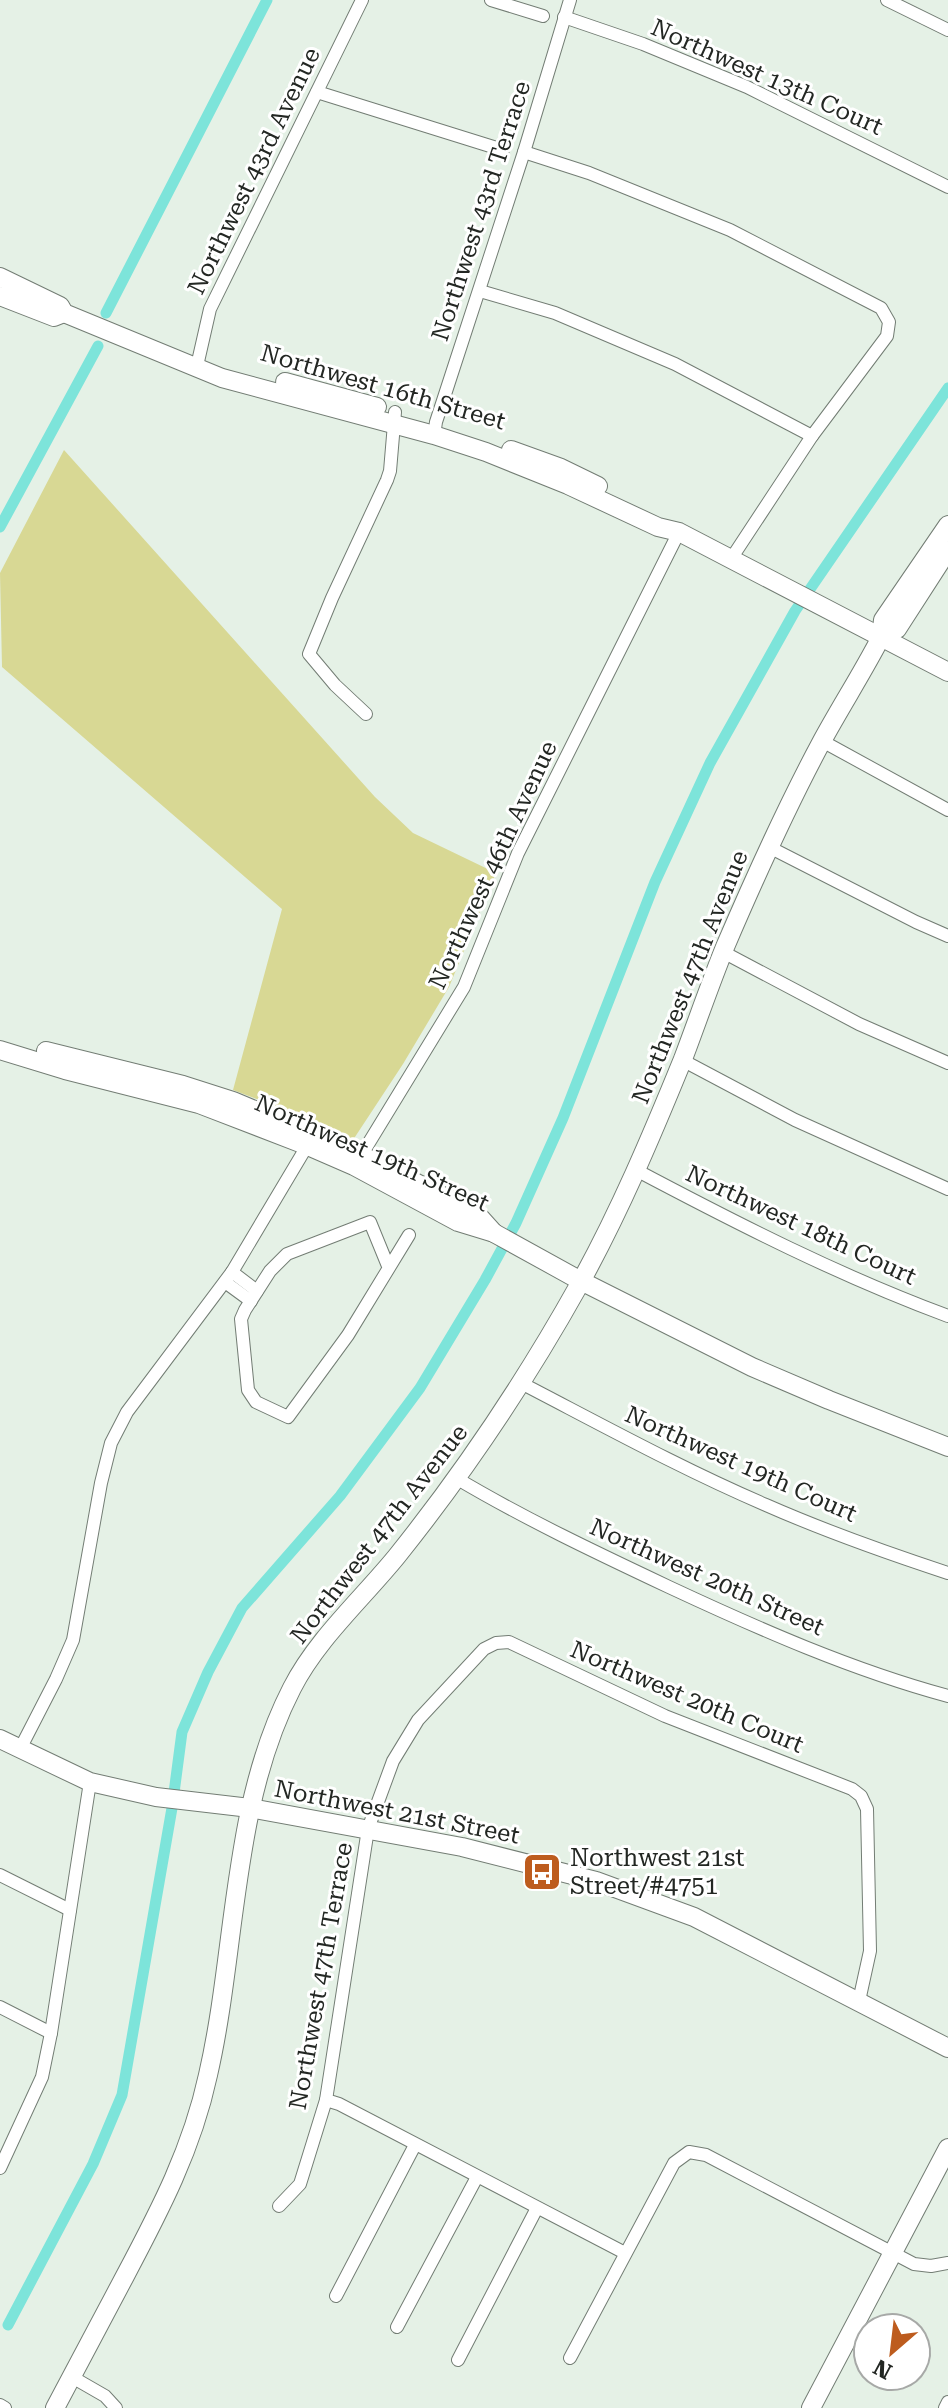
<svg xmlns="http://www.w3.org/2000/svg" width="948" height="2408" font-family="'Roboto Serif',serif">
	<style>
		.green { fill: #d8d894 }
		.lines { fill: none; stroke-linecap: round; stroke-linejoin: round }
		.canal { stroke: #7de4da; stroke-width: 11 }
		.street-casing { stroke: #737d74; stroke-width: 14 }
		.secondary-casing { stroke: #737d74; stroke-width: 20 }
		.street { stroke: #fff; stroke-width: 12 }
		.secondary { stroke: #fff; stroke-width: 18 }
		.labels { text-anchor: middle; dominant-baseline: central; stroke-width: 6; stroke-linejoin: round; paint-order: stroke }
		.street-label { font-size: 24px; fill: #232723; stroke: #fff }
		.poi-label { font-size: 24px; fill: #232723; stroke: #fff; text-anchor: start }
	</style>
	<rect width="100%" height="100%" fill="#e5f1e6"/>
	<polygon class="green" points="64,450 375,797 413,833 496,873 449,987 403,1064 353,1140 305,1117 233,1090 282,909 2,667 0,573"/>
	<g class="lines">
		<g class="canal">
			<polyline points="106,313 267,0"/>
			<polyline points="0,527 98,346"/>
			<polyline points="8,2325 93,2164 122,2095 172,1808 182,1732 208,1672 242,1608 340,1496 420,1388 485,1280 516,1223 563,1118 655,882 710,763 795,611 948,388"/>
		</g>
		<g class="street-casing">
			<g id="street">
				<polyline points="491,0 543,16"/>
				<polyline points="887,0 948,30"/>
				<polyline points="564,17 643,44 747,87 948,187"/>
				<polyline points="317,92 503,150"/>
				<polyline points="524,152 589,173 730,230 881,308 889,322 887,336 812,436 731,559"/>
				<polyline points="480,291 555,313 675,364 812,436"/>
				<polyline points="197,366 210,309 362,0"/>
				<polyline points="434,435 436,422 524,152 570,0"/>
				<polyline points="366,714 335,685 309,654 332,598 387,480 390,471 395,412"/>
				<polyline points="822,741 948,810"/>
				<polyline points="769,847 916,922 948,936"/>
				<polyline points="723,952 859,1024 948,1063"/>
				<polyline points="682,1060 795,1120 948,1189"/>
				<polyline points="359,1159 464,987 518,853 679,532"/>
				<path d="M636,1170C738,1224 840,1276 948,1316"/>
				<polyline points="388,1266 370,1222 287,1254 270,1271 245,1310 241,1319 248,1390 256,1402 288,1417 348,1335 409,1235"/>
				<polyline points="232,1272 257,1291"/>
				<polyline points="225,1282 251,1301"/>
				<path d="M521,1383C602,1425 682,1469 766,1505C825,1531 887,1553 948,1573"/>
				<path d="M456,1478C525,1519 597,1553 669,1587C759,1629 852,1670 948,1696"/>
				<polyline points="20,1749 56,1679 73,1640 101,1483 111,1443 127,1412 232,1272 310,1141"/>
				<polyline points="0,1875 70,1910"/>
				<polyline points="0,2007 51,2033"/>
				<polyline points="326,2100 339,2104 625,2253"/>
				<polyline points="0,2168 42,2077 51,2033 90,1782"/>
				<polyline points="279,2206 300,2184 326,2100 368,1829 393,1761 418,1720 484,1649 496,1643 509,1642 665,1716 852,1789 861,1796 867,1809 870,1951 859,2001"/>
				<polyline points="336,2296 415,2145"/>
				<polyline points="397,2327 477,2177"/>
				<polyline points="570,2358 674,2163 689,2152 706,2155 914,2264 931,2266 948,2263"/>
				<polyline points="458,2360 537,2208"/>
				<polyline points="72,2377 105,2396 116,2408"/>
				<polyline points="0,2405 5,2408"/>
				<polyline points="945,2408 948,2402"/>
			</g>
		</g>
		<g class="secondary-casing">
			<g id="secondary">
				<polyline points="0,277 60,306 64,313 222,378 434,435 486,452 568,485 658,527 679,532 948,672"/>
				<polyline points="0,296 54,317 64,313"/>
				<polyline points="285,382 377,407"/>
				<polyline points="511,450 561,468 598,486"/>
				<polyline points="881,637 897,629 948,550"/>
				<polyline points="0,1050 65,1070 199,1104 308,1146 354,1166 458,1222 494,1233 581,1281 752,1367 829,1400 948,1447"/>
				<polyline points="46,1051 183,1085 233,1101 361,1155 476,1213 494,1233"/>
				<polyline points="0,1739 90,1782 156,1797 250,1808 462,1847 596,1881 694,1917 948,2048"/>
				<path d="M55,2408C78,2364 102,2320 125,2276C160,2210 192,2149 208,2075C237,1949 231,1806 292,1688C317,1639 362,1599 397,1556C465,1471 526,1380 579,1285C619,1213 652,1135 683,1059C697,1022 710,984 725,947C755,877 786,808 822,741C841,706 863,672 881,637L883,620L948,525"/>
				<polyline points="811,2408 948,2148"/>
			</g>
		</g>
		<use href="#street" class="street"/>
		<use href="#secondary" class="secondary"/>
	</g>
	<defs>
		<g id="bus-square" transform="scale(2)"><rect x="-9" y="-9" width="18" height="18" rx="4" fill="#bd5c1e" stroke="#fff"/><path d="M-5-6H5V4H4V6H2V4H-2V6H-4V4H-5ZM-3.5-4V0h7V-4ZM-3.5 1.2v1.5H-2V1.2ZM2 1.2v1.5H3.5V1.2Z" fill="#fff"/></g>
	</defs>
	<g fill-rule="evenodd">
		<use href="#bus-square" x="542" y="1872"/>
	</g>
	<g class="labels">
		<g class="street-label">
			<text transform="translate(767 77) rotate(24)">Northwest 13th Court</text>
			<text transform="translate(254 171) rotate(-64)">Northwest 43rd Avenue</text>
			<text transform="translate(481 211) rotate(-72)">Northwest 43rd Terrace</text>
			<text transform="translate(383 387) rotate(16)">Northwest 16th Street</text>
			<text transform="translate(493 865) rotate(-65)">Northwest 46th Avenue</text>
			<text transform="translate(690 977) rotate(-68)">Northwest 47th Avenue</text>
			<text transform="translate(372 1153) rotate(24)">Northwest 19th Street</text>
			<text transform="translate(801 1225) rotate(25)">Northwest 18th Court</text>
			<text transform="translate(741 1464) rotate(24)">Northwest 19th Court</text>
			<text transform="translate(379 1534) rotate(-52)">Northwest 47th Avenue</text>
			<text transform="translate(707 1577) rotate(24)">Northwest 20th Street</text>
			<text transform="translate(687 1697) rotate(23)">Northwest 20th Court</text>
			<text transform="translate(397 1812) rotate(11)">Northwest 21st Street</text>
			<text transform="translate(321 1976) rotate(-80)">Northwest 47th Terrace</text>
		</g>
		<g class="poi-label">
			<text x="570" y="1858">Northwest 21st<tspan x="570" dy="28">Street/#4751</tspan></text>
		</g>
	</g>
	<g transform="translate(892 2352) rotate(208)"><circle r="38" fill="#ffffff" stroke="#a7a9a7" stroke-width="2"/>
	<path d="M0-6L14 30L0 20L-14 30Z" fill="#bd5c1e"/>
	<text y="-12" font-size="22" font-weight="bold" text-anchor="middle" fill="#232723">N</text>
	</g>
</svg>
